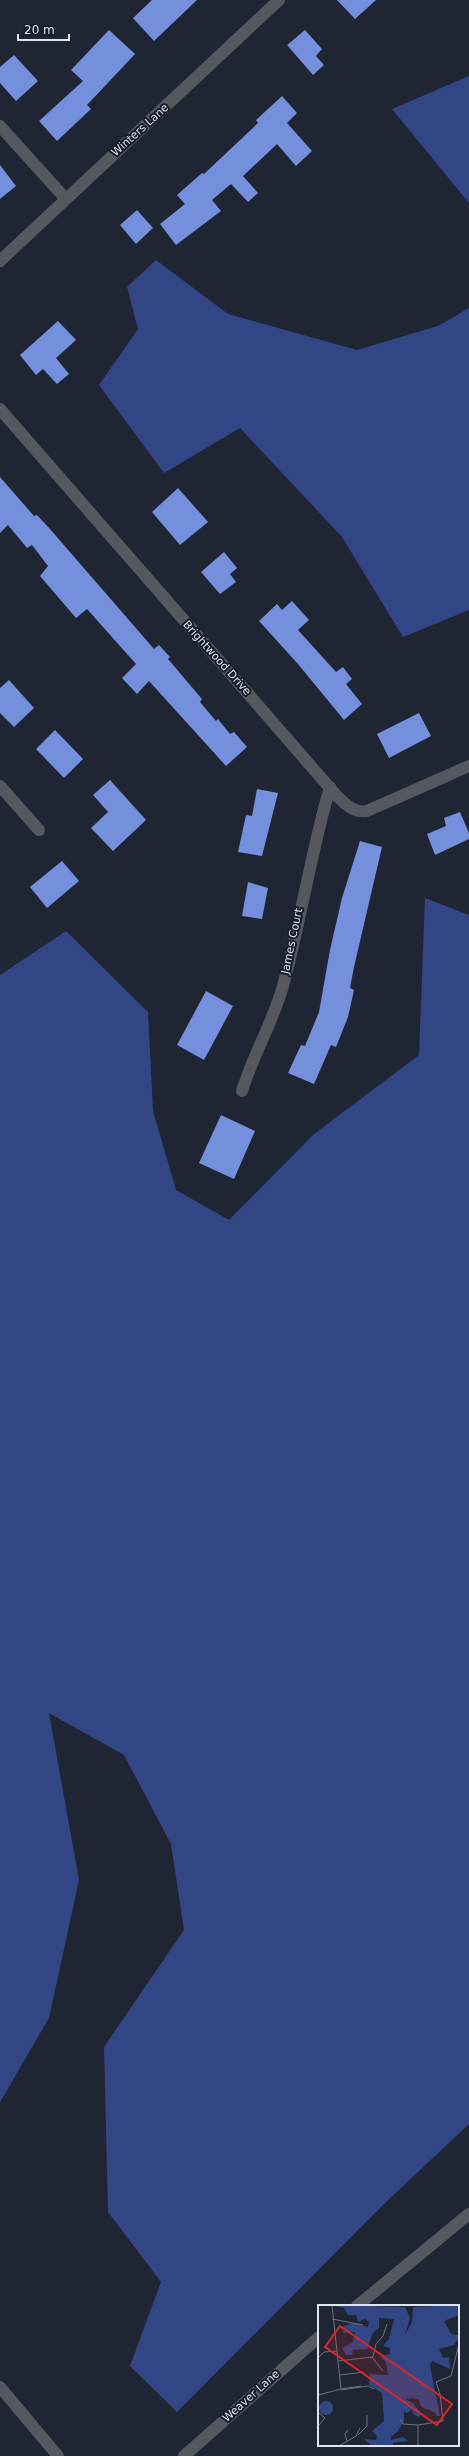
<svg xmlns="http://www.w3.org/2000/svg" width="469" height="2456" font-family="'DejaVu Sans',sans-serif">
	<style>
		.green { fill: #324685 }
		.building { fill: #748fdb }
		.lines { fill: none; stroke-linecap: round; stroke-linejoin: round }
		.minor { stroke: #55585f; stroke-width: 12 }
		.labels { text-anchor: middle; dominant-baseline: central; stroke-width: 4; stroke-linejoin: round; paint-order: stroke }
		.street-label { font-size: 11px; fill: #e0e4ee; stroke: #171c2a }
		.inset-road { fill: none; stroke: #6d717e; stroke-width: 1 }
		.view { fill: #d62828; fill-opacity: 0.15; stroke: #d62828; stroke-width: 2 }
		.inset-edge { fill: none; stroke: #e0e4ee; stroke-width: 2 }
	</style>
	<rect width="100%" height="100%" fill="#202534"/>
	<g class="green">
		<polygon points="469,76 469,203 392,109"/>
		<polygon points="156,260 228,314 357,350 438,326 469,308 469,610 403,637 342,537 240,428 164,473 99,385 138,329 127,287"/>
		<polygon points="425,898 469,915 469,2124 385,2203 177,2412 130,2366 161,2282 108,2212 104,2047 184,1930 171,1844 124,1755 49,1713 79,1880 49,2018 0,2102 0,975 66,931 148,1012 153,1111 176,1190 229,1220 314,1134 419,1055"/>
	</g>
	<g class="building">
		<polygon points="152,0 197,0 154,41 133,18"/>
		<polygon points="337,0 376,0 355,19"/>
		<polygon points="109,30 135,54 87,105 91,109 57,141 39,121 83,81 71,70"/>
		<polygon points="305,30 322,49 316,56 324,65 313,75 287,45"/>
		<polygon points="14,55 38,81 16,101 0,83 0,67"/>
		<polygon points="282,96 297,113 287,123 312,151 296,166 277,144 243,176 258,193 248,202 231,184 212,200 221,211 176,245 160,224 185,204 177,195 202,173 204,174 258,123 256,120"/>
		<polygon points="0,165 16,186 0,199"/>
		<polygon points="137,210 153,228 136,244 120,225"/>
		<polygon points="58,321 76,340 56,358 69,374 57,384 43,369 36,375 20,355"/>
		<polygon points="0,477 34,516 37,515 50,529 154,649 159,645 170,657 168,659 202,699 200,702 216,721 218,719 230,734 234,732 247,747 226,766 149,681 137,694 122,678 136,664 87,609 76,618 40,576 48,566 32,545 27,548 8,525 0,533"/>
		<polygon points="178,488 208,522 180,545 152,512"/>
		<polygon points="224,552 237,568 230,574 236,582 220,594 201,572"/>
		<polygon points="292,601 309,620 298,630 336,672 343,667 352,679 346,684 362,704 344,720 298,664 259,621 277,604 282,610"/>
		<polygon points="9,680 34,708 14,727 0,713 0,688"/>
		<polygon points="419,713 431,736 389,758 377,734"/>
		<polygon points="55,730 83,759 64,778 36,749"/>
		<polygon points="110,780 146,820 113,851 91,828 108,812 93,795"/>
		<polygon points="257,789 278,793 262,856 238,852 246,815 252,816"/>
		<polygon points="460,812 469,833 469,839 435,855 427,834 446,826 444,818"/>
		<polygon points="360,841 382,847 354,967 350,988 354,990 348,1017 336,1047 331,1045 314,1084 288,1073 301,1045 305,1046 319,1012 330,950 342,898"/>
		<polygon points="62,861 79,881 47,908 30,887"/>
		<polygon points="248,882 268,888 262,919 242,916"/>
		<polygon points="206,991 233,1006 204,1060 177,1045"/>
		<polygon points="221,1115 255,1131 234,1179 199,1163"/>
	</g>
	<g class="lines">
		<g class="minor">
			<polyline points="0,126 65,198"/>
			<polyline points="0,261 279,0"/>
			<path d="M0,409L337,796C346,805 354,813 367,811L469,766"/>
			<polyline points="0,786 39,830"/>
			<path d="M242,1091C253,1055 273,1022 283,986C301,920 311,852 330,787"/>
			<polyline points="357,2306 469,2214"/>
			<polyline points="0,2387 58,2456"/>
			<polyline points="184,2456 319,2337"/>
		</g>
	</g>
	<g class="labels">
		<g class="street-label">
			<text transform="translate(140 130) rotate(-42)">Winters Lane</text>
			<text transform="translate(217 658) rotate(48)">Brightwood Drive</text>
			<text transform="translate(292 941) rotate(-78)">James Court</text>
			<text transform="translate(251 2396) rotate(-42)">Weaver Lane</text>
		</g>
	</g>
	<g transform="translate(318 2305)">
		<rect width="141" height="141" fill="#202534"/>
		<path d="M14,0L87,2L92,13L87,30L94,17L95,2L141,0V10L126,16L133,29L140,30V34L136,40L121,44L125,53L131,52L132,64L114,56L112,61L122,111H119L116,107L103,102L101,95L96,93L87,94L95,98L103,109L101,112L96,110L93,104L90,108L86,107V116L80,126L73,132V135L85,132L90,136L75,138V141H54L46,134L58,135L59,131L54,126L66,116L64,88L51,80L52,69L70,70L68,57L62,51L72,49V43L65,41L71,34L76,14L61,13V23L55,28L49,44L35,45L34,50H28L24,43L35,37L37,27L25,28L26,21L35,18L50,22L51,17L47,14L40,17L38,10H30L26,3ZM1 103a7 7 0 1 1 14 0a7 7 0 1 1-14 0Z" fill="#324685"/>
		<path class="inset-road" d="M66,0H90M14,14L45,20M54,52L65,66M0,53L6,47L19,46M20,56L55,52L58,39L65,31L69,19M22,70L46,67M23,84L43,81M23,85L50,81L56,84M0,90L23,84L14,0M0,110L1,108L7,113L1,120M82,114L85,119L100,120M40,130L49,121V110M29,136L27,129L30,125M21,141L38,131L42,123M100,141V120L125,116L122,89L118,77L133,71L141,39"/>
		<path class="view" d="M22,21L134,99L119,120L7,42Z"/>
		<rect width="141" height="141" class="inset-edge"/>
	</g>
	<path d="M18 34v6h51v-6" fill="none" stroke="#e0e4ee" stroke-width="2"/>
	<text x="24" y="34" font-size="12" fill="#e0e4ee" stroke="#171c2a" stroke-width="3" paint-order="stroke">20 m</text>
</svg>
